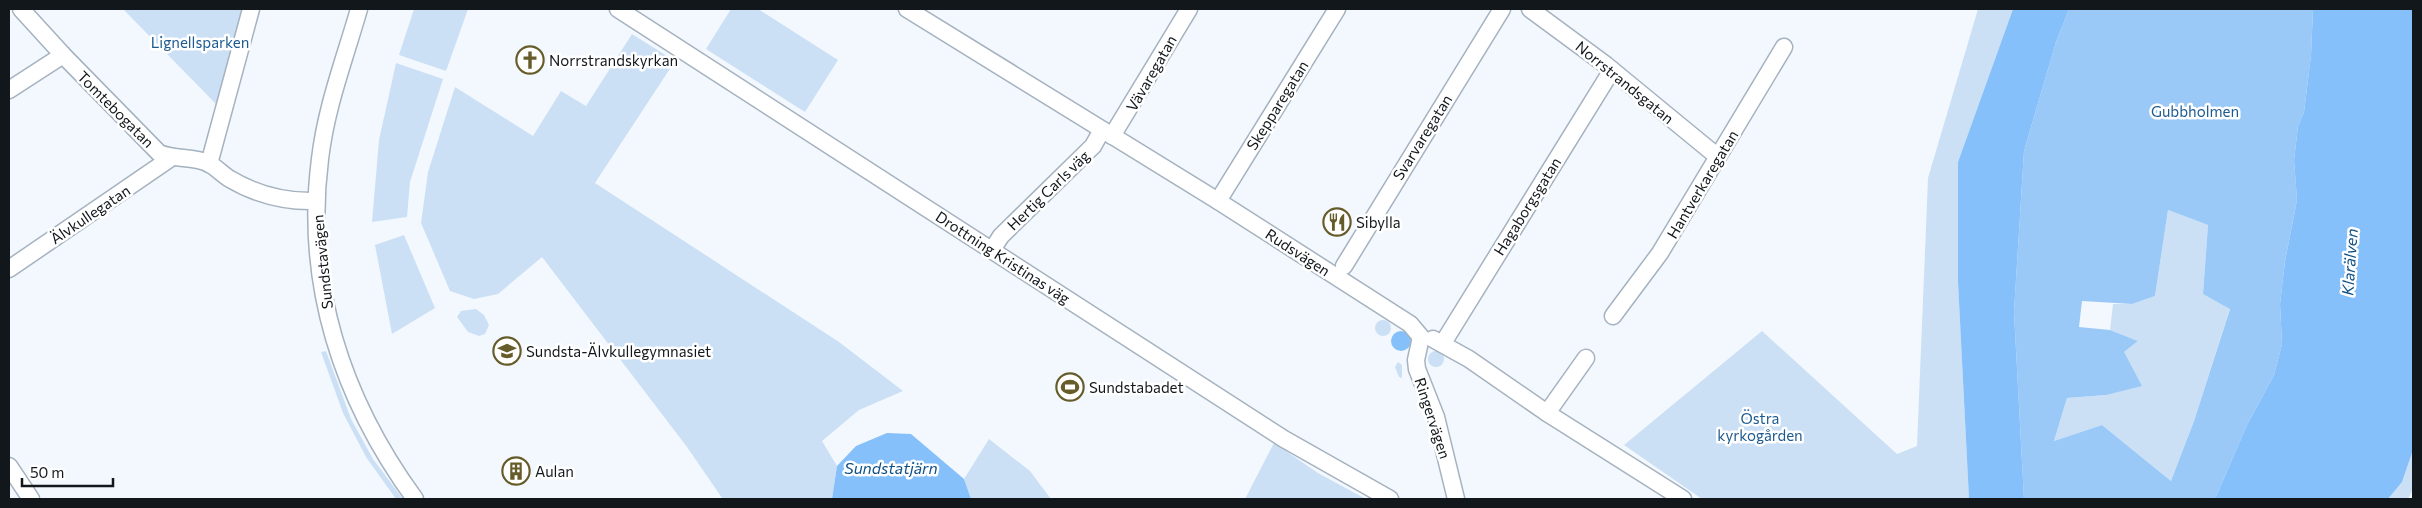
<svg xmlns="http://www.w3.org/2000/svg" width="2422" height="508" font-family="Commissioner,sans-serif">
	<style>
		.green { fill: #cce0f5 }
		.forest { fill: #9ac9f8; fill-rule: evenodd }
		.water { fill: #85c0fb }
		.lines { fill: none; stroke-linecap: round; stroke-linejoin: round }
		.minor-casing { stroke: #a5b2bf; stroke-width: 19 }
		.minor { stroke: #fff; stroke-width: 16 }
		.labels { text-anchor: middle; dominant-baseline: central; stroke-width: 5; stroke-linejoin: round; paint-order: stroke }
		.park-label { font-size: 15px; fill: #1c5a8f; stroke: #fff }
		.poi-label { font-size: 15px; fill: #12171b; stroke: #fff; text-anchor: start }
		.street-label { font-size: 15px; fill: #12171b; stroke: #fff }
		.water-label { font-size: 16px; font-style: italic; fill: #0f5085; stroke: #fff }
	</style>
	<rect width="100%" height="100%" fill="#f2f8fe"/>
	<g class="green">
		<polygon points="123,9 242,9 216,104"/>
		<polygon points="414,9 468,9 446,71 399,55"/>
		<polygon points="731,9 758,9 838,60 805,112 706,49"/>
		<polygon points="1978,9 2013,9 1958,162 1958,282 1969,499 1702,499 1624,445 1762,331 1897,454 1917,446 1928,178"/>
		<polygon points="632,34 675,61 595,183 839,342 903,391 859,410 822,441 837,466 832,499 721,499 722,498 687,447 542,257 498,294 474,299 450,291 421,223 428,172 455,87 533,136 561,91 586,106"/>
		<polygon points="396,63 443,79 410,182 407,217 372,222 379,140"/>
		<polygon points="2168,210 2208,225 2203,294 2230,308 2194,421 2171,481 2102,425 2054,441 2067,398 2106,395 2124,352 2138,341 2110,330 2113,304 2132,304 2155,296"/>
		<polygon points="404,235 435,308 392,334 375,245"/>
		<polygon points="476,309 484,315 489,325 485,334 479,336 468,332 457,317 461,311"/>
		<circle cx="1383" cy="328" r="8"/>
		<circle cx="1436" cy="359" r="8"/>
		<polygon points="326,351 351,419 373,459 403,499 396,499 366,457 343,413 321,352"/>
		<polygon points="1398,362 1402,365 1402,378 1399,377 1395,367"/>
		<polygon points="989,439 1030,471 1051,499 971,499 964,479"/>
		<polygon points="1274,443 1318,473 1366,499 1245,499"/>
		<polygon points="2413,450 2413,489 2408,499 2388,499 2402,482"/>
	</g>
	<path class="forest" d="M2069,9H2313L2311,55L2304,112L2298,126L2294,160L2297,200L2285,261L2280,304L2282,344L2274,375L2247,425L2215,499H2024L2014,312L2024,151L2056,42ZM2168,210L2208,225L2203,294L2230,309L2194,421L2171,481L2102,425L2054,441L2067,398L2106,395L2142,386L2124,352L2138,341L2110,330L2079,327L2082,301L2132,304L2155,296Z"/>
	<g class="water">
		<polygon points="2013,9 2069,9 2056,42 2024,151 2014,312 2024,499 1969,499 1958,282 1958,162"/>
		<polygon points="2313,9 2413,9 2413,450 2402,482 2388,499 2215,499 2247,425 2274,375 2282,344 2280,304 2285,261 2297,200 2294,160 2298,126 2304,112 2311,55"/>
		<circle cx="1401" cy="341" r="10"/>
		<polygon points="887,433 911,434 964,479 971,499 832,499 837,466 856,446"/>
	</g>
	<g class="lines">
		<g class="minor-casing">
			<g id="minor">
				<path d="M21,9L63,55L159,153C175,160 192,156 208,163C216,167 223,175 230,179C257,195 285,202 316,201"/>
				<path d="M359,9C345,58 326,107 320,159C304,284 342,399 415,499"/>
				<polyline points="618,9 1284,439 1390,499"/>
				<polyline points="907,9 1218,201 1410,324 1421,337"/>
				<polyline points="1530,9 1606,65 1718,157"/>
				<polyline points="9,90 63,55"/>
				<polyline points="1112,136 1189,9"/>
				<polyline points="209,164 251,9"/>
				<polyline points="1218,201 1337,9"/>
				<polyline points="992,250 1001,236 1093,146 1102,130"/>
				<polyline points="1344,266 1502,9"/>
				<polyline points="9,269 171,158"/>
				<polyline points="1613,316 1660,253 1784,47"/>
				<polyline points="1421,337 1416,360 1417,369 1436,417 1456,499"/>
				<polyline points="1433,339 1469,359 1547,413 1683,499"/>
				<polyline points="1443,343 1612,70"/>
				<polyline points="1547,413 1586,358"/>
				<polyline points="9,466 31,499"/>
			</g>
		</g>
		<use href="#minor" class="minor"/>
	</g>
	<defs>
		<g id="church-ring" transform="scale(1.4375)"><circle r="9.5" fill="#fff" stroke="#665c29" stroke-width="1.5"/><path d="M-1.2-6h2.4v3.5h3.3v2.4h-3.3V6h-2.4V-.1h-3.3v-2.4h3.3Z" fill="#665c29"/></g>
		<g id="restaurant-ring" transform="scale(1.4375)"><circle r="9.5" fill="#fff" stroke="#665c29" stroke-width="1.5"/><path d="M-5-6h1v4h1v-4h1v4h1v-4h1v5L-1.5 .5V6h-2V.5L-5-1ZM5-6V6H3V1.5H1.5Q1.5-4 5-6Z" fill="#665c29"/></g>
		<g id="school-ring" transform="scale(1.4375)"><circle r="9.5" fill="#fff" stroke="#665c29" stroke-width="1.5"/><path d="M0-5L7-2L0 1L-7-2ZM-4 1L0 2.5L4 1V4Q0 6-4 4Z" fill="#665c29"/></g>
		<g id="stadium-ring" transform="scale(1.4375)"><circle r="9.5" fill="#fff" stroke="#665c29" stroke-width="1.5"/><path d="M0-5a6.5 5 0 1 0 0 10a6.5 5 0 1 0 0-10ZM-3.5-1.8h7v3.6h-7Z" fill="#665c29"/></g>
		<g id="building-ring" transform="scale(1.4375)"><circle r="9.5" fill="#fff" stroke="#665c29" stroke-width="1.5"/><path d="M-4-6H4V6H1V3H-1V6H-4ZM-2.5-4.3h1.7v1.8h-1.7ZM.8-4.3h1.7v1.8H.8ZM-2.5-1h1.7V.8h-1.7ZM.8-1h1.7V.8H.8Z" fill="#665c29"/></g>
	</defs>
	<g fill-rule="evenodd">
		<use href="#church-ring" x="530" y="60"/>
		<use href="#restaurant-ring" x="1337" y="222"/>
		<use href="#school-ring" x="507" y="351"/>
		<use href="#stadium-ring" x="1070" y="387"/>
		<use href="#building-ring" x="516" y="471"/>
	</g>
	<g class="labels">
		<g class="park-label">
			<text x="200" y="42">Lignellsparken</text>
			<text x="2195" y="111">Gubbholmen</text>
			<text x="1760" y="418">Östra<tspan x="1760" dy="17">kyrkogården</tspan></text>
		</g>
		<g class="poi-label">
			<text x="549" y="60">Norrstrandskyrkan</text>
			<text x="1356" y="222">Sibylla</text>
			<text x="526" y="351">Sundsta-Älvkullegymnasiet</text>
			<text x="1089" y="387">Sundstabadet</text>
			<text x="535" y="471">Aulan</text>
		</g>
		<g class="street-label">
			<text transform="translate(1151 73) rotate(-60)">Vävaregatan</text>
			<text transform="translate(1625 82) rotate(39)">Norrstrandsgatan</text>
			<text transform="translate(1277 105) rotate(-58)">Skepparegatan</text>
			<text transform="translate(116 109) rotate(45)">Tomtebogatan</text>
			<text transform="translate(1422 137) rotate(-58)">Svarvaregatan</text>
			<text transform="translate(1702 184) rotate(-59)">Hantverkaregatan</text>
			<text transform="translate(1048 190) rotate(-44)">Hertig Carls väg</text>
			<text transform="translate(1527 206) rotate(-58)">Hagaborgsgatan</text>
			<text transform="translate(90 214) rotate(-34)">Älvkullegatan</text>
			<text transform="translate(1298 252) rotate(33)">Rudsvägen</text>
			<text transform="translate(1003 257) rotate(33)">Drottning Kristinas väg</text>
			<text transform="translate(322 262) rotate(-96)">Sundstavägen</text>
			<text transform="translate(1433 418) rotate(72)">Ringervägen</text>
		</g>
		<g class="water-label">
			<text transform="translate(2349 262) rotate(-86)">Klarälven</text>
			<text x="891" y="467">Sundstatjärn</text>
		</g>
	</g>
	<rect width="2422" height="508" fill="none" stroke="#12171b" stroke-width="20"/>
	<path d="M22 478v8h91v-8" fill="none" stroke="#12171b" stroke-width="2.5"/>
	<text x="30" y="478" font-size="15" fill="#12171b" stroke="#ffffff" stroke-width="4" paint-order="stroke">50 m</text>
</svg>
